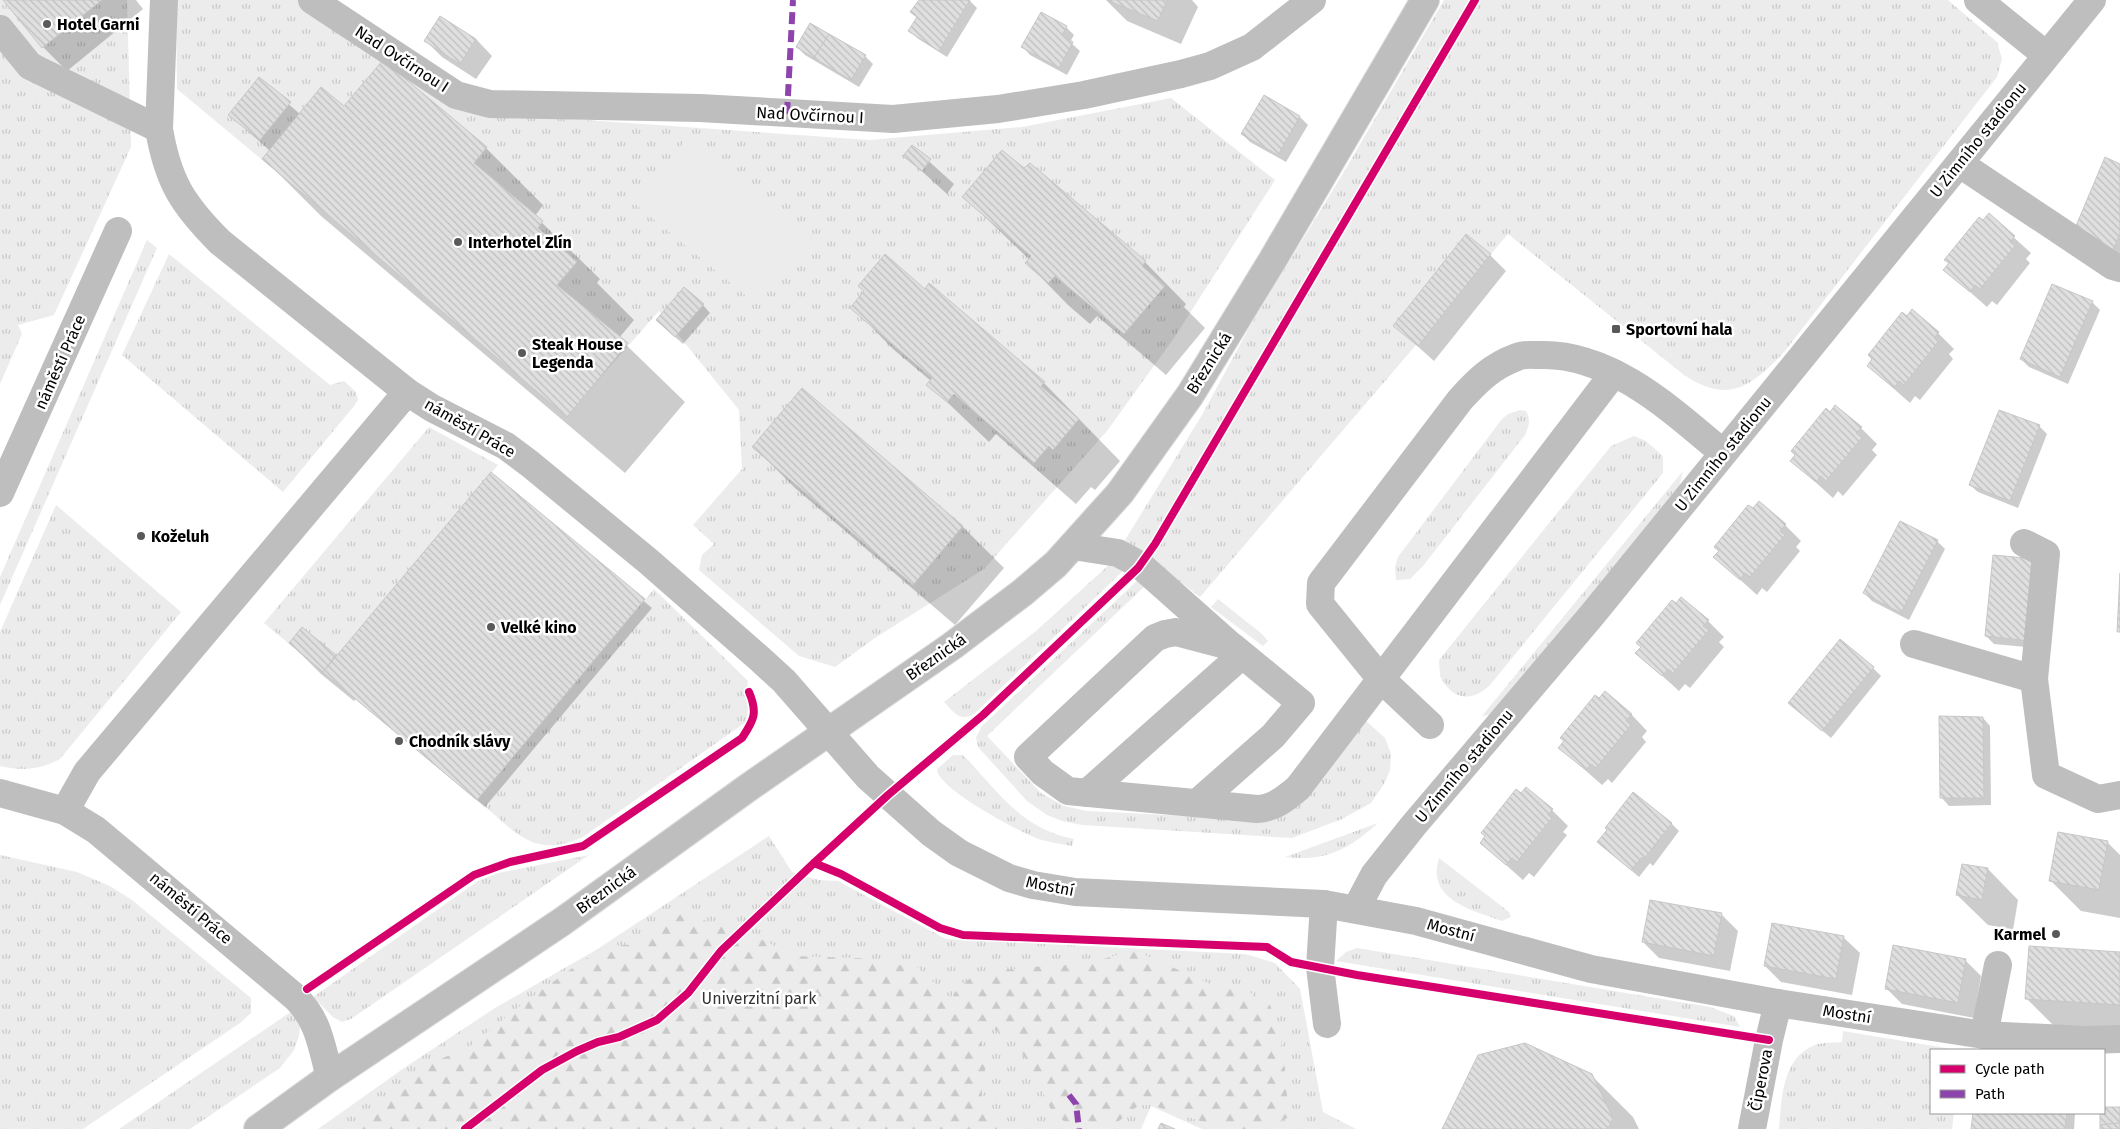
<svg xmlns="http://www.w3.org/2000/svg" width="2120" height="1129" font-family="'Fira Sans',sans-serif">
	<style>
		.grass { fill: url(#grass-tufts) }
		.forest { fill: url(#forest-firs) }
		.pitch { fill: #ececec }
		.shadow { fill: #0003 }
		.building { fill: url(#building-back-hatch); stroke: #c7c7c7 }
		.lines { fill: none; stroke-linecap: round; stroke-linejoin: round }
		.major-casing { stroke: #dbdbdb; stroke-width: 30 }
		.minor { stroke: #bebebe; stroke-width: 28 }
		.major { stroke: #bebebe; stroke-width: 28 }
		.quiet { stroke: #8e44ad; stroke-width: 6; stroke-dasharray: 12 6; stroke-linecap: butt }
		.cycleway-casing { stroke: #fff; stroke-width: 11 }
		.cycleway { stroke: #d6006c; stroke-width: 8 }
		.poi-dot { fill: #595959; stroke: #fff; stroke-width: 2 }
		.labels { text-anchor: middle; dominant-baseline: central; stroke-width: 5; stroke-linejoin: round; paint-order: stroke }
		.poi-label { font-size: 16px; font-weight: bold; fill: #000; stroke: #fff; text-anchor: start }
		.street-label { font-size: 16px; fill: #000; stroke: #fff }
		.park-label { font-size: 16px; fill: #333; stroke: #fff }
	</style>
	<defs>
		<pattern id="grass-tufts" width="24" height="20" patternUnits="userSpaceOnUse" patternTransform="scale(1.25)"><rect width="24" height="20" fill="#ececec"/><path d="M3 7l-1-3M5 7V3M7 7l1-3M15 17l-1-3M17 17v-4M19 17l1-3" fill="none" stroke="#c9c9c9"/></pattern>
		<pattern id="forest-firs" width="22" height="20" patternUnits="userSpaceOnUse" patternTransform="scale(1.25)"><rect width="22" height="20" fill="#ececec"/><path d="M5 1l3.5 6h-7zM16 11l3.5 6h-7z" fill="#c9c9c9"/></pattern>
		<pattern id="building-back-hatch" width="6" height="6" patternUnits="userSpaceOnUse" patternTransform="scale(1.25)"><rect width="6" height="6" fill="#dfdfdf"/><path d="M-1 5l2 2M0 0l6 6M5-1l2 2" fill="none" stroke="#bebebe"/></pattern>
	</defs>
	<rect width="100%" height="100%" fill="#fff"/>
	<g class="grass">
		<polygon points="0,0 127,0 131,147 54,315 18,325 22,334 0,384"/>
		<polygon points="176,0 331,0 454,82 557,118 869,140 1022,127 1171,98 1275,180 1174,338 1107,431 984,569 875,638 835,667 799,656 699,570 702,555 714,544 693,525 742,469 739,410 659,311 568,414 177,89"/>
		<path d="M1444,0H1948L1997,42L2002,59L1997,77L1785,351C1752,386 1729,405 1684,375L1508,234L1491,254L1466,234L1393,326L1416,345L1200,597L1125,540L1202,415L1249,328L1345,170Z"/>
		<polygon points="147,240 157,248 0,605 0,577"/>
		<polygon points="169,254 330,385 344,381 356,392 358,400 354,406 283,492 122,355"/>
		<path d="M1520,410L1526,411C1531,420 1529,426 1525,435L1423,566L1410,579L1396,580L1395,567L1398,557L1502,419L1508,414Z"/>
		<polygon points="429,427 498,465 323,672 264,623"/>
		<path d="M1634,436L1646,441L1663,456V473L1490,685C1471,703 1452,700 1440,676L1439,660L1611,446Z"/>
		<polygon points="1683,471 1679,488 1503,705 1488,715 1482,716"/>
		<path d="M56,505L181,612L60,759C39,770 23,771 0,766V632Z"/>
		<path d="M1110,564L1126,568L974,714C959,722 954,712 944,702L1036,631Z"/>
		<polygon points="1138,580 1145,586 987,736 1041,793 1064,806 1087,811 1250,819 1365,720 1385,738 1391,754 1390,770 1384,784 1371,803 1342,819 1292,838 1082,825 1062,821 1047,815 1027,801 978,747 976,737 982,726"/>
		<path d="M654,589L748,681C746,696 750,708 746,722L583,837C532,860 515,830 477,800Z"/>
		<polygon points="1218,599 1262,634 1268,641 1263,646 1211,607"/>
		<path d="M953,755H962L968,760C1001,796 1024,829 1074,839L1072,846C1061,844 1049,842 1038,839C1020,832 936,788 937,769Z"/>
		<path d="M1378,823C1349,849 1326,862 1285,857Z"/>
		<polygon points="769,836 792,872 819,880 838,881 946,939 1245,954 1275,963 1300,989 1323,1112 1356,1129 1202,1129 1151,1106 1141,1129 318,1129 407,1066 495,1008 596,950"/>
		<polygon points="0,855 77,872 110,886 132,900 251,998 251,1013 240,1023 83,1129 0,1129"/>
		<polygon points="589,855 351,1019 342,1022 333,1017 313,997 478,881 498,873"/>
		<path d="M1439,858L1509,912L1511,917L1502,921C1472,910 1426,900 1439,858Z"/>
		<polygon points="1357,948 1710,1007 1734,1016 1740,1027 1336,961 1346,952"/>
		<polygon points="292,1011 300,1026 299,1036 294,1050 280,1068 190,1129 119,1129"/>
		<path d="M1843,1031L1958,1050H1931V1113H1954L1952,1129H1779C1782,1100 1781,1058 1815,1045C1822,1042 1834,1043 1842,1042Z"/>
	</g>
	<polygon class="forest" points="683,913 763,940 794,956 859,958 918,968 952,999 959,986 978,973 1030,967 1086,964 1134,950 1210,984 1240,985 1271,1007 1282,1044 1289,1117 1265,1129 1225,1129 1151,1105 1139,1105 1115,1124 1072,1128 1051,1110 1039,1083 1016,1042 973,1017 986,1058 981,1098 997,1129 355,1129 377,1108 436,1061 469,1047 525,1002 602,947 636,944"/>
	<polygon class="pitch" points="690,135 813,236 756,304 634,203"/>
	<g class="shadow">
		<polygon points="5,0 136,0 143,9 67,71 43,47"/>
		<polygon points="920,0 969,0 977,8 947,57 917,38 910,30 917,18 912,12"/>
		<polygon points="1106,0 1192,0 1198,7 1181,44 1127,21"/>
		<polygon points="1066,27 1074,35 1070,42 1080,51 1067,75 1030,55 1023,47"/>
		<polygon points="476,39 492,56 476,79 442,57 426,41"/>
		<polygon points="797,47 865,56 873,64 859,87 805,55"/>
		<polygon points="259,79 300,114 486,148 543,205 535,216 600,279 597,283 634,320 619,338 685,402 625,473 321,216 264,159 270,151 230,115"/>
		<polygon points="1264,96 1300,117 1308,125 1286,162 1250,142 1242,134"/>
		<polygon points="912,146 954,184 947,194 905,156"/>
		<polygon points="1030,164 1145,262 1186,304 1184,307 1205,328 1166,375 1097,316 1090,324 1068,305 1027,263 1030,260 964,197 1025,170"/>
		<polygon points="2120,165 2120,256 2082,240"/>
		<polygon points="1989,215 2031,253 2026,259 2030,263 1997,305 1992,301 1987,307 1945,270"/>
		<polygon points="1490,255 1506,271 1434,361 1395,326"/>
		<polygon points="925,291 1044,383 1120,461 1095,490 1091,487 1076,504 996,434 989,442 928,384 931,381 893,349 852,307"/>
		<polygon points="2092,302 2100,310 2068,384 2029,367 2021,359"/>
		<polygon points="703,305 710,313 683,344 665,328"/>
		<polygon points="1938,333 1954,349 1949,354 1953,359 1920,400 1915,396 1910,403 1868,366"/>
		<polygon points="802,390 963,527 1004,568 955,625 795,488 754,447"/>
		<polygon points="2039,426 2047,434 2018,508 1978,492 1970,485"/>
		<polygon points="1861,428 1877,444 1872,450 1877,455 1843,496 1838,491 1833,498 1792,461"/>
		<polygon points="491,473 652,608 485,807 356,699 354,701 321,674 290,643 303,629 337,658"/>
		<polygon points="1785,525 1801,541 1796,547 1800,551 1767,592 1762,588 1757,595 1715,557 1720,552"/>
		<polygon points="1937,541 1945,549 1909,620 1872,601 1864,593"/>
		<polygon points="2036,561 2036,648 1994,644 1986,636"/>
		<polygon points="1708,621 1724,637 1719,642 1724,647 1690,688 1685,684 1679,691 1637,653"/>
		<polygon points="1873,668 1881,676 1831,738 1798,710"/>
		<polygon points="1631,714 1647,731 1642,737 1646,742 1612,783 1608,779 1602,785 1560,748 1565,742"/>
		<polygon points="1983,718 1990,726 1991,805 1949,806 1942,798"/>
		<polygon points="1552,810 1568,826 1563,832 1567,835 1534,877 1529,873 1523,880 1481,843"/>
		<polygon points="1672,824 1679,831 1653,866 1650,863 1639,877 1598,842"/>
		<polygon points="2059,834 2108,843 2120,855 2120,918 2081,911 2051,881"/>
		<polygon points="1988,869 2018,900 2013,930 1988,925 1957,895"/>
		<polygon points="1722,915 1738,931 1730,971 1659,958 1643,942"/>
		<polygon points="1843,937 1860,953 1852,995 1781,982 1765,966"/>
		<polygon points="2120,953 2120,1033 2057,1029 2027,999"/>
		<polygon points="1965,960 1981,976 1974,1018 1902,1004 1886,988"/>
		<polygon points="1591,1075 1633,1117 1639,1129 1443,1129"/>
		<polygon points="1974,1113 2075,1113 2074,1129 1972,1129"/>
	</g>
	<g class="building">
		<polygon points="3,0 102,0 42,48"/>
		<polygon points="919,0 970,0 939,51 908,31 917,17 910,12"/>
		<polygon points="1107,0 1167,0 1158,21"/>
		<polygon points="1041,12 1067,26 1062,35 1073,42 1059,68 1021,47"/>
		<polygon points="440,16 476,39 460,64 424,41"/>
		<polygon points="810,23 829,34 814,58 796,47"/>
		<polygon points="829,34 866,55 851,80 814,58"/>
		<polygon points="383,60 487,147 474,163 543,221 538,228 577,262 557,285 628,343 567,417 262,159 321,87 344,106"/>
		<polygon points="259,77 291,102 260,140 228,115"/>
		<polygon points="1264,95 1300,116 1278,155 1241,134"/>
		<polygon points="912,145 931,159 922,171 903,156"/>
		<polygon points="1002,150 1024,168 1030,163 1146,261 1142,266 1165,286 1124,334 1055,276 1048,283 1025,263 1031,256 962,197"/>
		<polygon points="2105,157 2120,164 2120,234 2113,250 2073,233"/>
		<polygon points="1989,213 2015,236 2010,242 2015,246 1980,289 1975,285 1970,292 1943,270 1949,263 1944,260 1979,217 1983,220"/>
		<polygon points="1466,234 1491,254 1418,346 1393,326"/>
		<polygon points="885,254 925,289 929,283 1045,382 1041,386 1079,419 1053,450 1049,446 1034,463 954,394 947,402 926,385 932,378 850,308 864,291 858,286"/>
		<polygon points="2052,284 2093,301 2060,377 2020,359"/>
		<polygon points="684,287 704,304 675,337 656,320"/>
		<polygon points="1912,309 1939,332 1934,338 1938,342 1904,385 1899,381 1894,388 1867,366 1872,359 1868,355 1902,312 1907,316"/>
		<polygon points="802,388 963,526 913,585 752,447"/>
		<polygon points="1835,405 1862,427 1856,433 1862,438 1826,481 1821,476 1816,482 1790,461 1795,455 1791,451 1826,408 1830,412"/>
		<polygon points="1999,410 2040,425 2010,501 1969,485"/>
		<polygon points="491,472 645,599 477,800 323,672"/>
		<polygon points="1759,501 1786,524 1780,531 1785,535 1750,577 1745,573 1740,580 1713,557 1719,551 1714,547 1748,505 1753,508"/>
		<polygon points="1900,521 1938,540 1901,613 1863,593"/>
		<polygon points="1993,555 2036,559 2029,641 1985,636"/>
		<polygon points="2120,573 2120,632 2117,632"/>
		<polygon points="1681,597 1709,620 1703,626 1709,630 1673,673 1668,669 1662,676 1635,653 1641,647 1636,643 1672,600 1676,603"/>
		<polygon points="302,627 336,655 323,672 289,643"/>
		<polygon points="1840,639 1874,667 1822,731 1788,703"/>
		<polygon points="1605,691 1632,714 1626,721 1631,725 1596,768 1591,764 1586,770 1558,748 1564,741 1560,738 1595,695 1599,698"/>
		<polygon points="1939,716 1983,717 1984,798 1940,798"/>
		<polygon points="1526,787 1553,809 1548,815 1552,818 1517,862 1512,858 1506,865 1480,843 1485,836 1481,833 1516,789 1521,793"/>
		<polygon points="1633,792 1672,823 1644,859 1642,857 1631,870 1597,842 1607,830 1605,828"/>
		<polygon points="2058,832 2108,841 2099,890 2049,881"/>
		<polygon points="1962,864 1988,868 1982,900 1956,895"/>
		<polygon points="1650,900 1722,913 1714,956 1642,942"/>
		<polygon points="1772,923 1844,936 1836,979 1764,966"/>
		<polygon points="1893,945 1966,959 1958,1003 1885,989"/>
		<polygon points="2029,946 2120,952 2120,1005 2025,999"/>
		<polygon points="1525,1043 1592,1074 1613,1118 1608,1129 1442,1129 1478,1055"/>
		<polygon points="2104,1107 2120,1107 2120,1123 2100,1125 2100,1113 2104,1113"/>
		<polygon points="1973,1113 2067,1113 2065,1129 1971,1129"/>
		<polygon points="1161,1123 1175,1129 1158,1129"/>
		<polygon points="2120,1123 2120,1129 2100,1129 2100,1125"/>
	</g>
	<g class="lines">
		<g class="major-casing">
			<polyline id="major" points="258,1129 330,1077 563,921 749,787 952,646 1022,593 1056,564 1120,493 1190,395 1272,261 1425,0"/>
		</g>
		<g class="minor">
			<path d="M164,0L159,129C168,182 183,205 220,242L407,392L432,408L506,446L530,464L648,561L760,659L784,681L868,777L931,833L959,853L1009,878L1033,885L1075,892L1324,904L1416,921L1591,969L1778,1003L1984,1035L2086,1040L2120,1039"/>
			<polyline points="312,0 456,95 490,104 700,108 893,119 998,109 1084,95 1181,74 1210,66 1252,47 1312,0"/>
			<polyline points="1978,0 2046,55"/>
			<polyline points="0,29 30,66 159,129"/>
			<polyline points="1960,164 2113,266 2120,268"/>
			<polyline points="0,493 118,231"/>
			<polyline points="2024,543 2046,554 2034,679 2046,775 2098,799 2120,795"/>
			<polyline points="1073,546 1118,553 1140,565 1230,645"/>
			<polyline points="1914,644 2034,679"/>
			<path d="M1430,725L1380,678L1320,604L1321,583L1460,400C1477,381 1492,366 1517,357C1523,354 1532,355 1539,355C1610,352 1673,411 1723,453"/>
			<path d="M0,793L65,811L96,830L295,997C319,1020 321,1045 330,1077"/>
			<polyline points="1087,793 1242,655"/>
			<path d="M1197,803L1273,736L1301,703L1233,647L1176,632L1165,634L1155,638L1028,757L1043,773L1068,791L1257,809C1274,808 1285,799 1298,788L1614,373"/>
			<polyline points="65,811 87,772 407,392"/>
			<polyline points="1324,904 1320,967 1327,1024"/>
			<polyline points="1356,909 1374,875 1413,826 1592,615 2092,0"/>
			<polyline points="1984,1035 1998,965"/>
			<polyline points="1752,1129 1769,1040 1778,1003"/>
		</g>
		<use href="#major" class="major"/>
		<g class="quiet">
			<polyline points="787,114 793,0"/>
			<polyline points="1069,1095 1076,1104 1079,1129"/>
		</g>
		<g class="cycleway-casing">
			<g id="cycleway">
				<polyline points="814,863 888,795 983,715 1138,568 1155,544 1475,0"/>
				<path d="M307,989L474,875L510,862L583,846L742,738C754,720 758,713 749,692"/>
				<polyline points="465,1129 542,1070 577,1051 598,1042 619,1037 657,1020 688,993 721,951 814,863 841,874 940,928 963,935 1267,947 1291,962 1357,975 1769,1040"/>
			</g>
		</g>
		<use href="#cycleway" class="cycleway"/>
	</g>
	<g class="poi-dot">
		<circle cx="47" cy="24" r="5"/>
		<circle cx="458" cy="242" r="5"/>
		<rect x="1611" y="324" width="10" height="10" rx="2.5"/>
		<circle cx="522" cy="353" r="5"/>
		<circle cx="141" cy="536" r="5"/>
		<circle cx="491" cy="627" r="5"/>
		<circle cx="399" cy="741" r="5"/>
		<circle cx="2056" cy="934" r="5"/>
	</g>
	<g class="labels">
		<g class="poi-label">
			<text x="57" y="24">Hotel Garni</text>
			<text x="468" y="242">Interhotel Zlín</text>
			<text x="1626" y="329">Sportovní hala</text>
			<text x="532" y="344">Steak House<tspan x="532" dy="18">Legenda</tspan></text>
			<text x="151" y="536">Koželuh</text>
			<text x="501" y="627">Velké kino</text>
			<text x="409" y="741">Chodník slávy</text>
			<text x="2046" y="934" text-anchor="end">Karmel</text>
		</g>
		<g class="street-label">
			<text transform="translate(402 59) rotate(33)">Nad Ovčírnou I</text>
			<text transform="translate(810 115) rotate(3)">Nad Ovčírnou I</text>
			<text transform="translate(1978 140) rotate(-51)">U Zimního stadionu</text>
			<text transform="translate(60 362) rotate(-66)">náměstí Práce</text>
			<text transform="translate(1209 363) rotate(-58)">Březnická</text>
			<text transform="translate(470 428) rotate(30)">náměstí Práce</text>
			<text transform="translate(1723 454) rotate(-51)">U Zimního stadionu</text>
			<text transform="translate(936 657) rotate(-35)">Březnická</text>
			<text transform="translate(1464 766) rotate(-50)">U Zimního stadionu</text>
			<text transform="translate(1050 886) rotate(11)">Mostní</text>
			<text transform="translate(606 890) rotate(-36)">Březnická</text>
			<text transform="translate(191 908) rotate(40)">náměstí Práce</text>
			<text transform="translate(1451 930) rotate(15)">Mostní</text>
			<text transform="translate(1847 1014) rotate(9)">Mostní</text>
			<text transform="translate(1761 1080) rotate(-79)">Čiperova</text>
		</g>
		<g class="park-label">
			<text x="759" y="998">Univerzitní park</text>
		</g>
	</g>
	<rect x="1930" y="1049" width="175" height="65" fill="#ffffff" stroke="#999999"/>
	<rect x="1940" y="1065" width="25" height="8" fill="#d6006c" stroke="#999999"/>
	<text x="1975" y="1074" font-size="15" fill="#000000">Cycle path</text>
	<rect x="1940" y="1090" width="25" height="8" fill="#8e44ad" stroke="#999999"/>
	<text x="1975" y="1099" font-size="15" fill="#000000">Path</text>
</svg>
